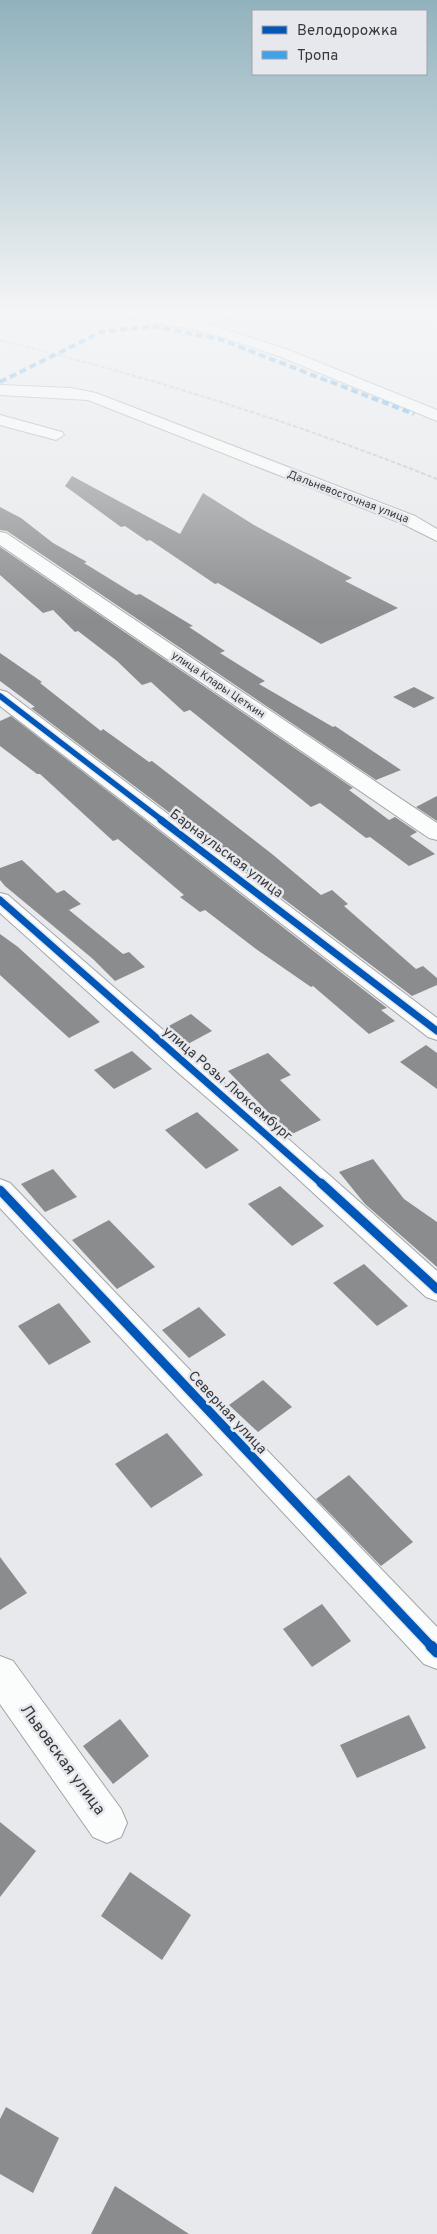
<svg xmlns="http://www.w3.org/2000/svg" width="437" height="2234" font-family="Overpass,sans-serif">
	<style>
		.building { fill: #8b8c8e }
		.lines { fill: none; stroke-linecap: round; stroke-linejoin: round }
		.minor-casing { stroke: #a4a5a8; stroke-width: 2 }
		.minor { fill: #fbfcfc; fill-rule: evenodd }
		.rail { stroke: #c1c1c2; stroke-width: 2; stroke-dasharray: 4.5 2; stroke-linecap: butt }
		.quiet { stroke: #3fa3ec; stroke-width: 4; stroke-dasharray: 7 4; stroke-linecap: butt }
		.cycleway-far3-casing { stroke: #e6e8ed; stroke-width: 8 }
		.cycleway-far2-casing { stroke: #e6e8ed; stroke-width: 10 }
		.cycleway-far1-casing { stroke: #e6e8ed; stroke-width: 12 }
		.cycleway-casing { stroke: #e6e8ed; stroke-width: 14 }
		.cycleway-far3 { stroke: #0057b8; stroke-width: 5.5 }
		.cycleway-far2 { stroke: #0057b8; stroke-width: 7 }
		.cycleway-far1 { stroke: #0057b8; stroke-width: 9 }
		.cycleway { stroke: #0057b8; stroke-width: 11 }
		.labels { text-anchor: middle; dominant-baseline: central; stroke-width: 5; stroke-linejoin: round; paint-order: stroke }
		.far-street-label { font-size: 11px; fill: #38393b; stroke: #e6e8ed }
		.street-label { font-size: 14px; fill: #38393b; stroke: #e6e8ed }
		.near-street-label { font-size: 16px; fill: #38393b; stroke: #e6e8ed }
	</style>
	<rect width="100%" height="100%" fill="#e7e9ec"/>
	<g class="building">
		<polygon points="72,476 180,534 203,493 254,525 352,578 345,581 398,608 321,644 218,583 215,584 150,540 147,541 125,526 121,527 65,486"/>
		<polygon points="0,507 21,518 53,543 87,562 84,563 136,595 140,594 193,626 189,627 225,651 220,653 265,681 259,684 333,727 335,726 401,770 376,780 7,531 0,530"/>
		<polygon points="0,547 353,788 349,790 389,820 395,817 417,832 410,836 435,854 409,866 370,837 366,838 320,803 311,807 190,710 184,712 151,682 142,685 117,661 78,631 75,632 53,610 43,613 0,575"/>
		<polygon points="0,653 42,682 40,683 101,731 103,729 149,762 152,761 272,854 321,895 332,890 348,904 344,906 416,969 423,966 437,978 437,985 412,996 31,708 35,707 0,681"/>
		<polygon points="414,687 435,698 414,708 393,697"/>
		<polygon points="11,716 387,1008 381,1010 395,1021 369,1034 313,986 311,987 256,949 205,910 200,912 180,897 184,895 118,839 113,841 40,774 37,774 0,746 0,721"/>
		<polygon points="437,796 437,821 416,807"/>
		<polygon points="22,860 57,893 64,890 81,904 69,910 123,954 129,952 145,967 115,981 93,959 5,886 0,880 0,868"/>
		<polygon points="0,934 18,947 100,1022 69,1038 0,975"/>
		<polygon points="191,1014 212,1031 186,1045 165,1028"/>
		<polygon points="426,1045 437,1053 437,1089 400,1062"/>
		<polygon points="132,1051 152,1069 114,1089 94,1070"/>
		<polygon points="268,1053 291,1075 280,1080 321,1120 290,1135 228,1071"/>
		<polygon points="197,1112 239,1150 206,1169 165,1130"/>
		<polygon points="373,1159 404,1199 437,1222 437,1267 365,1204 339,1172"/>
		<polygon points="53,1169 77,1197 45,1212 21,1184"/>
		<polygon points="280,1186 324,1226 292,1246 248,1204"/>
		<polygon points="109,1220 155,1267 117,1289 72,1240"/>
		<polygon points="364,1264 408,1306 377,1326 333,1283"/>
		<polygon points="59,1303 91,1342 49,1365 18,1326"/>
		<polygon points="199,1307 226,1335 189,1358 162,1330"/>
		<polygon points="263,1380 292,1407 258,1432 229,1405"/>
		<polygon points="167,1433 203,1475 151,1508 115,1464"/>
		<polygon points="349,1475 413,1542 381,1566 316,1499"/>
		<polygon points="0,1557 27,1593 0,1610"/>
		<polygon points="322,1604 351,1641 312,1667 283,1629"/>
		<polygon points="409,1715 426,1748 357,1778 340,1745"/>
		<polygon points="120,1719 149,1756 113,1784 83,1746"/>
		<polygon points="0,1822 36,1851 0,1897"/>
		<polygon points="130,1872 191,1915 162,1960 101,1916"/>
		<polygon points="6,2107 59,2138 33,2193 0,2174 0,2119"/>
		<polygon points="115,2186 189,2234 91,2234"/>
	</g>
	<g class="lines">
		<g class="minor-casing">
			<g id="minor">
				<polygon points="92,308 124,308 185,319 192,316 213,315 233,308 255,308 253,311 208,324 286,349 437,410 437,421 276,355 206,332 99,312"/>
				<polygon points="0,385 71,388 96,393 415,516 437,529 437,541 403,524 88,400 0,395"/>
				<polygon points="0,415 62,432 64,435 56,440 0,425"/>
				<polygon points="0,532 6,533 437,823 437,840 429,838 0,545"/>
				<polygon points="0,690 7,692 437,1018 437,1040 428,1037 0,706"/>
				<path d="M0,893L8,895C151,1020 296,1144 437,1271V1301L426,1297L256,1140L175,1070L0,913Z"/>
				<polygon points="0,1179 10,1183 437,1627 437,1669 424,1664 0,1208"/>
				<polygon points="0,1656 13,1661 121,1809 127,1823 121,1837 107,1843 93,1837 0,1704"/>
			</g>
		</g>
		<use href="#minor" class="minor"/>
		<path class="rail" d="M0,340C149,377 294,422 437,479"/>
		<polyline class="quiet" points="0,382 101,332 153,326 219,339 414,414"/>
		<g class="cycleway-far3-casing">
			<polyline id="cycleway-far3" points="0,696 163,821"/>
		</g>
		<g class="cycleway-far2-casing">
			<g id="cycleway-far2">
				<polyline points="161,820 437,1031"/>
				<polyline points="0,900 323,1185"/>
			</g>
		</g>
		<g class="cycleway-far1-casing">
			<g id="cycleway-far1">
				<polyline points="321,1183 437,1289"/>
				<polyline points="0,1190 432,1647"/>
			</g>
		</g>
		<g class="cycleway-casing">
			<polyline id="cycleway" points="431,1646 437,1652"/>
		</g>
		<use href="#cycleway-far3" class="cycleway-far3"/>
		<use href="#cycleway-far2" class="cycleway-far2"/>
		<use href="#cycleway-far1" class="cycleway-far1"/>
		<use href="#cycleway" class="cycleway"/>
	</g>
	<linearGradient id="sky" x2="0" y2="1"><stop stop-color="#91b2bd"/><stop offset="0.5" stop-color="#f4f5f6"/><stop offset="1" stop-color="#f4f5f6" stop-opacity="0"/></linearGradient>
	<rect width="437" height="621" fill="url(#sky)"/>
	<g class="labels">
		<g class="far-street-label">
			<text transform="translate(348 497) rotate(21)">Дальневосточная улица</text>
			<text transform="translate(218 685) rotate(34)">улица Клары Цеткин</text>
		</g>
		<g class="street-label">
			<text transform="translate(226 854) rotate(37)">Барнаульская улица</text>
			<text transform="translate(227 1084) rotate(41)">улица Розы Люксембург</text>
			<text transform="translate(227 1413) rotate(47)">Северная улица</text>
		</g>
		<g class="near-street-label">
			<text transform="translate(62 1760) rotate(54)">Львовская улица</text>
		</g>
	</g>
	<rect x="252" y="10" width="175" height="65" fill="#e6e8ed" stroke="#a0a2a6"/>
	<rect x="262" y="26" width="25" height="8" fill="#0057b8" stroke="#a0a2a6"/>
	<text x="297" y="35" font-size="15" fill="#38393b">Велодорожка</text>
	<rect x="262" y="51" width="25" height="8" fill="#3fa3ec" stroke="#a0a2a6"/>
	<text x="297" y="60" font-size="15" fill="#38393b">Тропа</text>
</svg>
